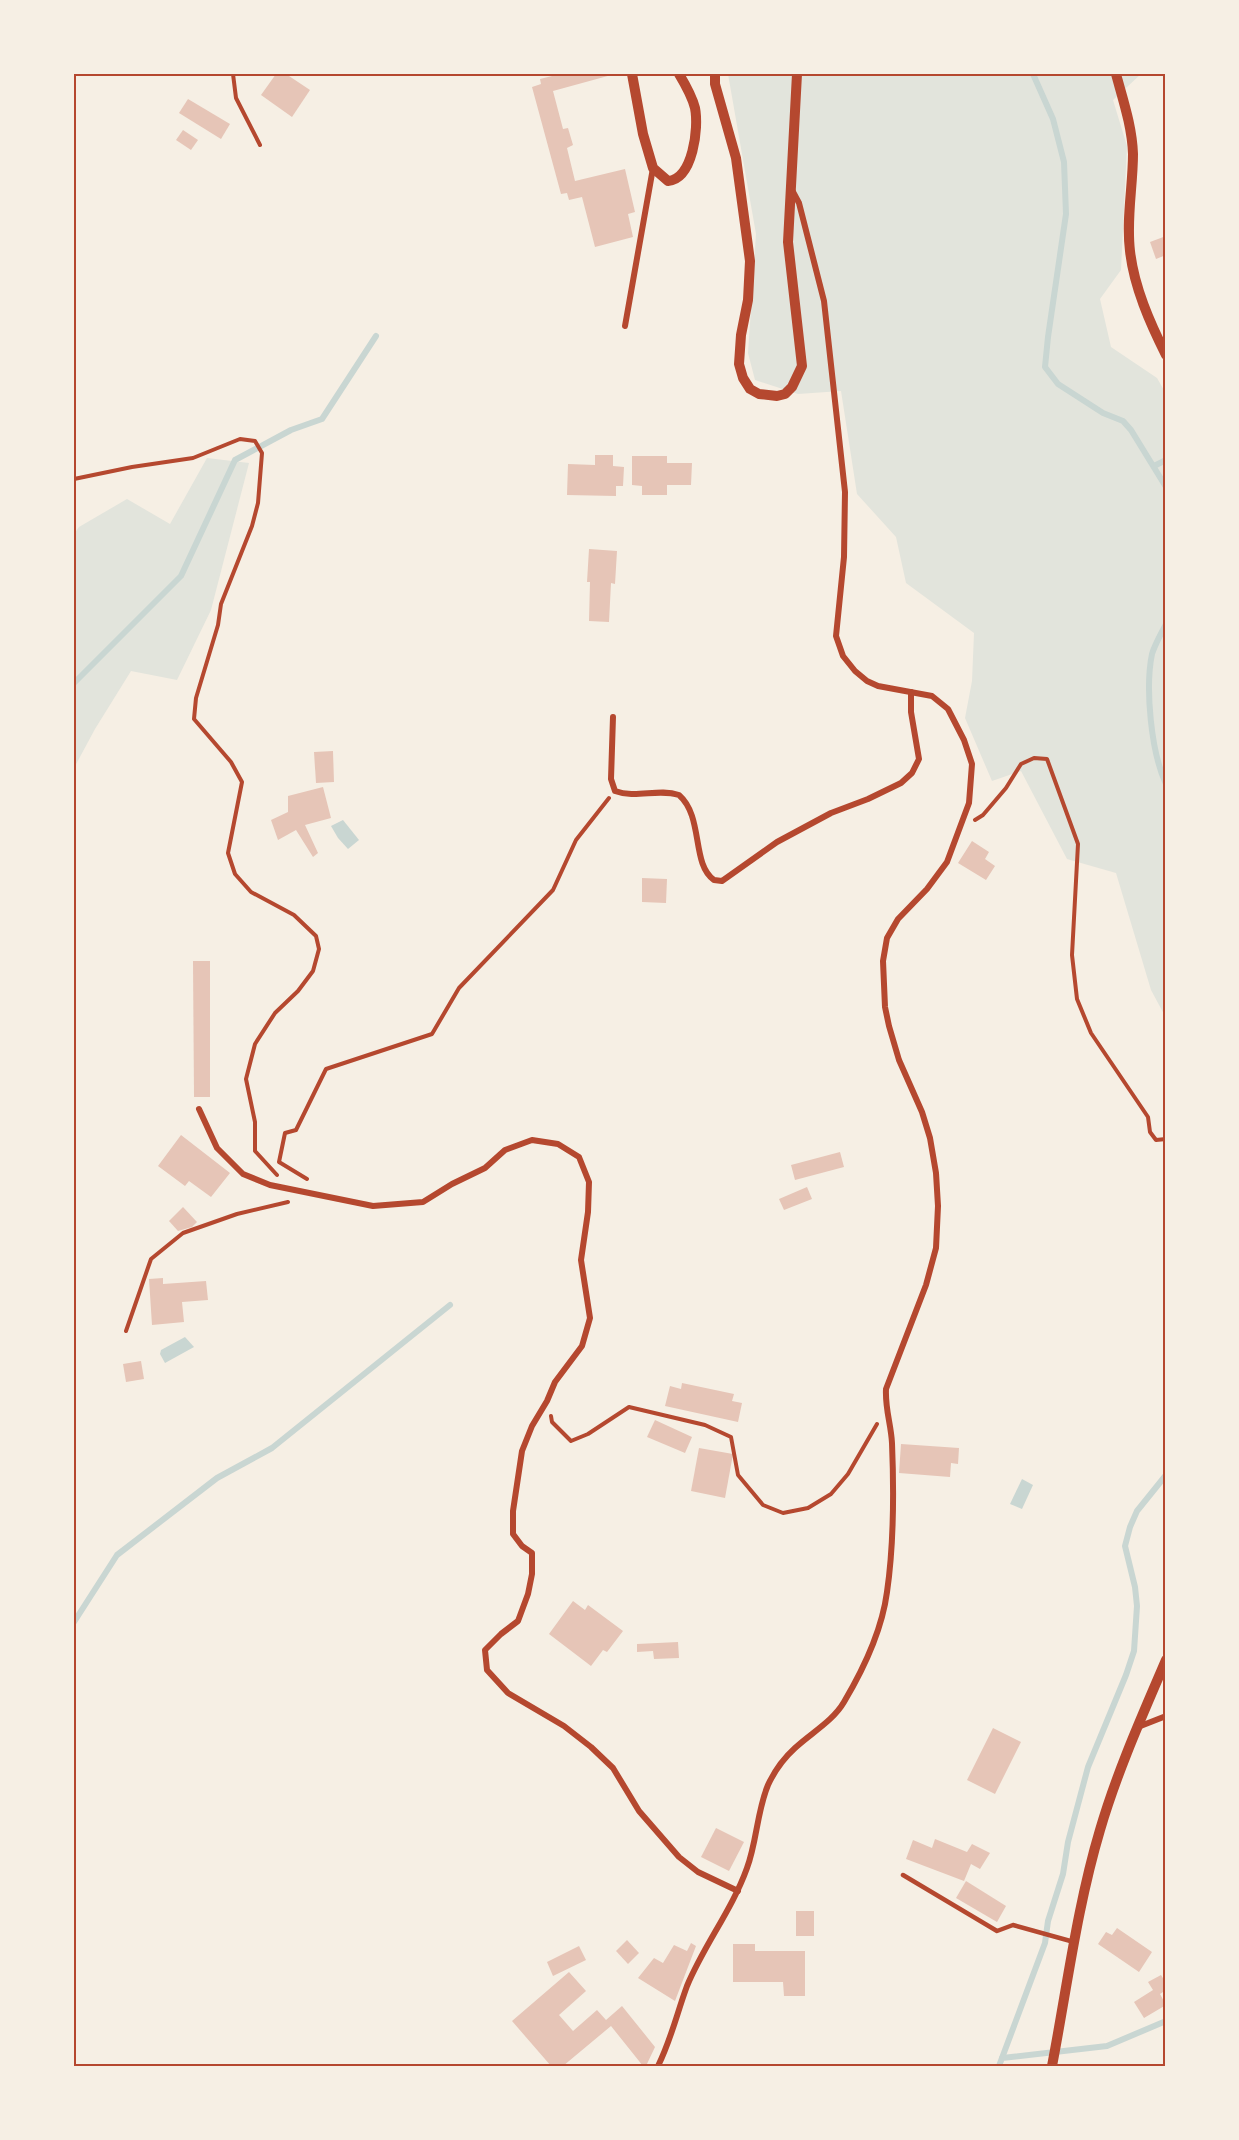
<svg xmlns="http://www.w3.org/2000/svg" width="1239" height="2140" font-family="'Asap Condensed',sans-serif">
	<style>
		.green { fill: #e2e4dc }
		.water { fill: #c9d6d2 }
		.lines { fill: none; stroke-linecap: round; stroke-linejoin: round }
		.stream { stroke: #c9d6d2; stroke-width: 6 }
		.building { fill: #e6c5b7 }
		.path { stroke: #b5482f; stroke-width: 4 }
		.service { stroke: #b5482f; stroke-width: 4.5 }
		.minor { stroke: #b5482f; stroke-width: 6 }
		.tertiary { stroke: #b5482f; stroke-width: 10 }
		.neatline { fill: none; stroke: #b5482f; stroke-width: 2 }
	</style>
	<rect width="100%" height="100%" fill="#f6efe4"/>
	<g class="green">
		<polygon points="728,74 1141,74 1113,100 1127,146 1121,270 1100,299 1111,347 1157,378 1165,392 1165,1016 1151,990 1116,873 1067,859 1021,771 992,781 965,718 972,681 974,633 906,583 896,537 857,494 841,391 798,394 755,380 748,353 756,234"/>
		<polygon points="207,458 249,463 211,610 177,680 131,671 95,729 74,768 74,534 79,527 127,499 170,524"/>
	</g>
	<g class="water">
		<polygon points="343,820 359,840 348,849 338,838 331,826"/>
		<polygon points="185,1337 194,1347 165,1363 160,1354 161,1350"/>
		<polygon points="1022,1479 1033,1485 1022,1509 1010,1504"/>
	</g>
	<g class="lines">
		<g class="stream">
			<polyline points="1033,74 1053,119 1064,162 1066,214 1048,337 1045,367 1058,384 1103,413 1123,421 1131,430 1166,487"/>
			<polyline points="1154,466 1166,460"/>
			<path d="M1166,624C1161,634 1155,644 1152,654C1145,688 1151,752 1166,784"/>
			<polyline points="74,683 181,576 235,460 291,430 322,419 376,336"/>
			<polyline points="74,1622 117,1555 217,1478 272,1448 450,1305"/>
			<polyline points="1002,2058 1045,1943 1048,1921 1063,1874 1068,1842 1088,1767 1126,1675 1134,1651 1137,1606 1135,1587 1125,1546 1130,1527 1137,1511 1166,1475"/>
			<polyline points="999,2066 1002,2058 1107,2046 1166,2021"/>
		</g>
	</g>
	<g class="building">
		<polygon points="276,74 286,74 310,90 292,117 261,95"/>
		<polygon points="560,74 615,74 553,91 563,129 568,128 573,145 567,148 575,181 625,169 635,212 628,214 633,237 595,247 582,197 569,200 567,193 561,194 532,87 541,84 540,79"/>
		<polygon points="188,99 230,124 221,139 179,113"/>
		<polygon points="183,130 198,140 191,150 176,140"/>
		<polygon points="1166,236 1166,255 1156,259 1150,242"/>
		<polygon points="595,455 613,455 613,466 624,467 623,486 616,486 616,496 567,495 568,464 595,465"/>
		<polygon points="632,456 667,456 667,463 692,463 691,485 667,485 667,495 642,495 642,486 632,485"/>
		<polygon points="589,549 617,551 615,584 611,583 609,622 589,621 590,582 587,582"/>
		<polygon points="333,751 334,782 316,783 314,752"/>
		<polygon points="323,787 331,818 305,825 318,853 313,857 296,830 278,840 271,820 288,812 288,796"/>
		<polygon points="972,841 989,852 985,859 995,866 986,880 958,863"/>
		<polygon points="642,878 667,879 666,903 642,902"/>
		<polygon points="193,961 210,961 210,1097 194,1097"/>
		<polygon points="181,1135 230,1173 211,1197 189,1181 185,1186 158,1166"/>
		<polygon points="840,1152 844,1167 795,1180 791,1165"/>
		<polygon points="807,1187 812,1199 784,1210 779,1199"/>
		<polygon points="183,1207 197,1222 192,1227 178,1231 169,1221"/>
		<polygon points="163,1278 163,1284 206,1281 208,1300 182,1302 184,1322 152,1325 149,1279"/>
		<polygon points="141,1361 144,1379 126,1382 123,1364"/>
		<polygon points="682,1383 734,1394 732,1401 742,1403 738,1422 665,1406 670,1386 681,1389"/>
		<polygon points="655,1420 692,1437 685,1453 647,1437"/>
		<polygon points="901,1444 959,1448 958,1464 951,1463 950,1477 899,1473"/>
		<polygon points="699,1448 733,1454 725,1498 691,1491"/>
		<polygon points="573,1601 585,1610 588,1605 623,1631 607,1652 603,1650 591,1666 549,1634"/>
		<polygon points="678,1642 679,1658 654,1659 653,1651 637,1652 637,1644"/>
		<polygon points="993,1728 1021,1742 995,1794 967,1780"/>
		<polygon points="716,1828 744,1842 729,1871 701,1857"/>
		<polygon points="935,1839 967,1852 972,1844 990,1853 980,1869 971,1864 964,1881 906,1859 913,1840 932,1848"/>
		<polygon points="966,1881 1006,1906 997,1922 956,1898"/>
		<rect x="796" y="1911" width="18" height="25"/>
		<polygon points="1117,1928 1152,1952 1139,1972 1098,1944 1106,1932 1112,1935"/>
		<polygon points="627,1940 639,1953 628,1964 616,1951"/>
		<polygon points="691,1943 696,1946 675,2001 638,1978 654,1958 663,1963 674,1945 687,1951"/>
		<polygon points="733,1944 755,1944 755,1951 805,1951 805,1996 784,1996 783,1982 733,1982"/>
		<polygon points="579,1946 586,1960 553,1976 547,1962"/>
		<polygon points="569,1972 586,1991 559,2015 573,2031 597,2010 606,2020 622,2006 655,2047 646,2066 643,2066 611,2026 563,2066 551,2066 512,2021"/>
		<polygon points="1161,1975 1166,1983 1166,1990 1160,1994 1166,2005 1144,2018 1134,2002 1153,1990 1148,1982"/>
	</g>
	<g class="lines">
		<g class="path">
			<polyline points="233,74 236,98 260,145"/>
			<polyline points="74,479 132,467 193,458 240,439 255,441 262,453 258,503 252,526 221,604 218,625 196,698 194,719 231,762 242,782 228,853 235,874 251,892 294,915 316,936 319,949 313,971 298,991 275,1013 255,1044 246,1079 255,1122 255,1151 277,1175"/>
			<polyline points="975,820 983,815 1006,788 1021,764 1034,758 1047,759 1078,844 1072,955 1077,999 1091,1033 1148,1117 1150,1132 1156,1140 1166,1139"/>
			<polyline points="307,1179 279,1162 285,1133 296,1130 326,1069 432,1034 459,988 553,890 576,840 609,798"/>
			<polyline points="126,1331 151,1259 183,1233 237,1214 288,1202"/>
			<polyline points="551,1416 552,1422 571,1441 588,1434 629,1407 705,1425 731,1437 738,1475 763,1505 783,1513 808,1508 831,1494 848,1474 877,1424"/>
		</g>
		<polyline class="service" points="903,1875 997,1931 1013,1925 1074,1942"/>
		<g class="minor">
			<polyline points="625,326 653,168"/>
			<path d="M613,717L611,779L615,791C636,799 658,788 679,795C704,817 691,864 714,880L722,881L777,842L831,813L868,799L901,783L912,773L919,759L911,712V692"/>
			<polyline points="199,1109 217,1148 243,1174 270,1185 373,1206 423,1202 452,1184 485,1168 505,1150 532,1140 558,1144 579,1157 589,1182 588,1212 581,1260 590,1318 582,1346 555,1382 547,1401 532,1426 522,1451 513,1511 513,1534 522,1546 532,1553 532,1574 528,1594 518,1621 501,1634 485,1650 487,1670 508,1693 564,1726 591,1747 613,1768 639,1811 679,1857 698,1872 738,1891"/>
			<polyline points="1138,1727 1166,1716"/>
			<path d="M658,2066C671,2040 677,2013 687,1986C704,1945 732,1910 747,1868C757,1841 757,1811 768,1785C774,1772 784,1758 795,1748C811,1733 833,1721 844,1702C863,1670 882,1630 887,1592C894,1544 894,1492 892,1443C891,1424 885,1409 886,1389L926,1285L936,1248L938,1206L936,1173L930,1138L922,1112L899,1060L889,1026L885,1007L883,961L887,938L898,919L927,889L947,862L969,803L972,764L964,740L948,709L932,696L878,686L867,681L855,671L843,656L836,636L844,557L845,492L824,301L799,203L792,190"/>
		</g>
		<g class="tertiary">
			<path d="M632,74L643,134L653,168L668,181C693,179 699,128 695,108C692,96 685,84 679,74"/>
			<polyline points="715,74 715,84 736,158 750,261 748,300 741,335 739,364 743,378 750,389 759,394 777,396 785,394 792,387 802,366 788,242 797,74"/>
			<path d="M1116,74C1123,100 1132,126 1133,154C1133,186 1126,219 1130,251C1134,287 1150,323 1166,355"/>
			<path d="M1052,2066C1067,1988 1077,1907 1100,1830C1117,1772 1142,1716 1166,1660"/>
		</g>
	</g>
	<rect width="1239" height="2140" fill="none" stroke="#f6efe4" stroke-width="150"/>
	<rect x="75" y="75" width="1089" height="1990" class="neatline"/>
</svg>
